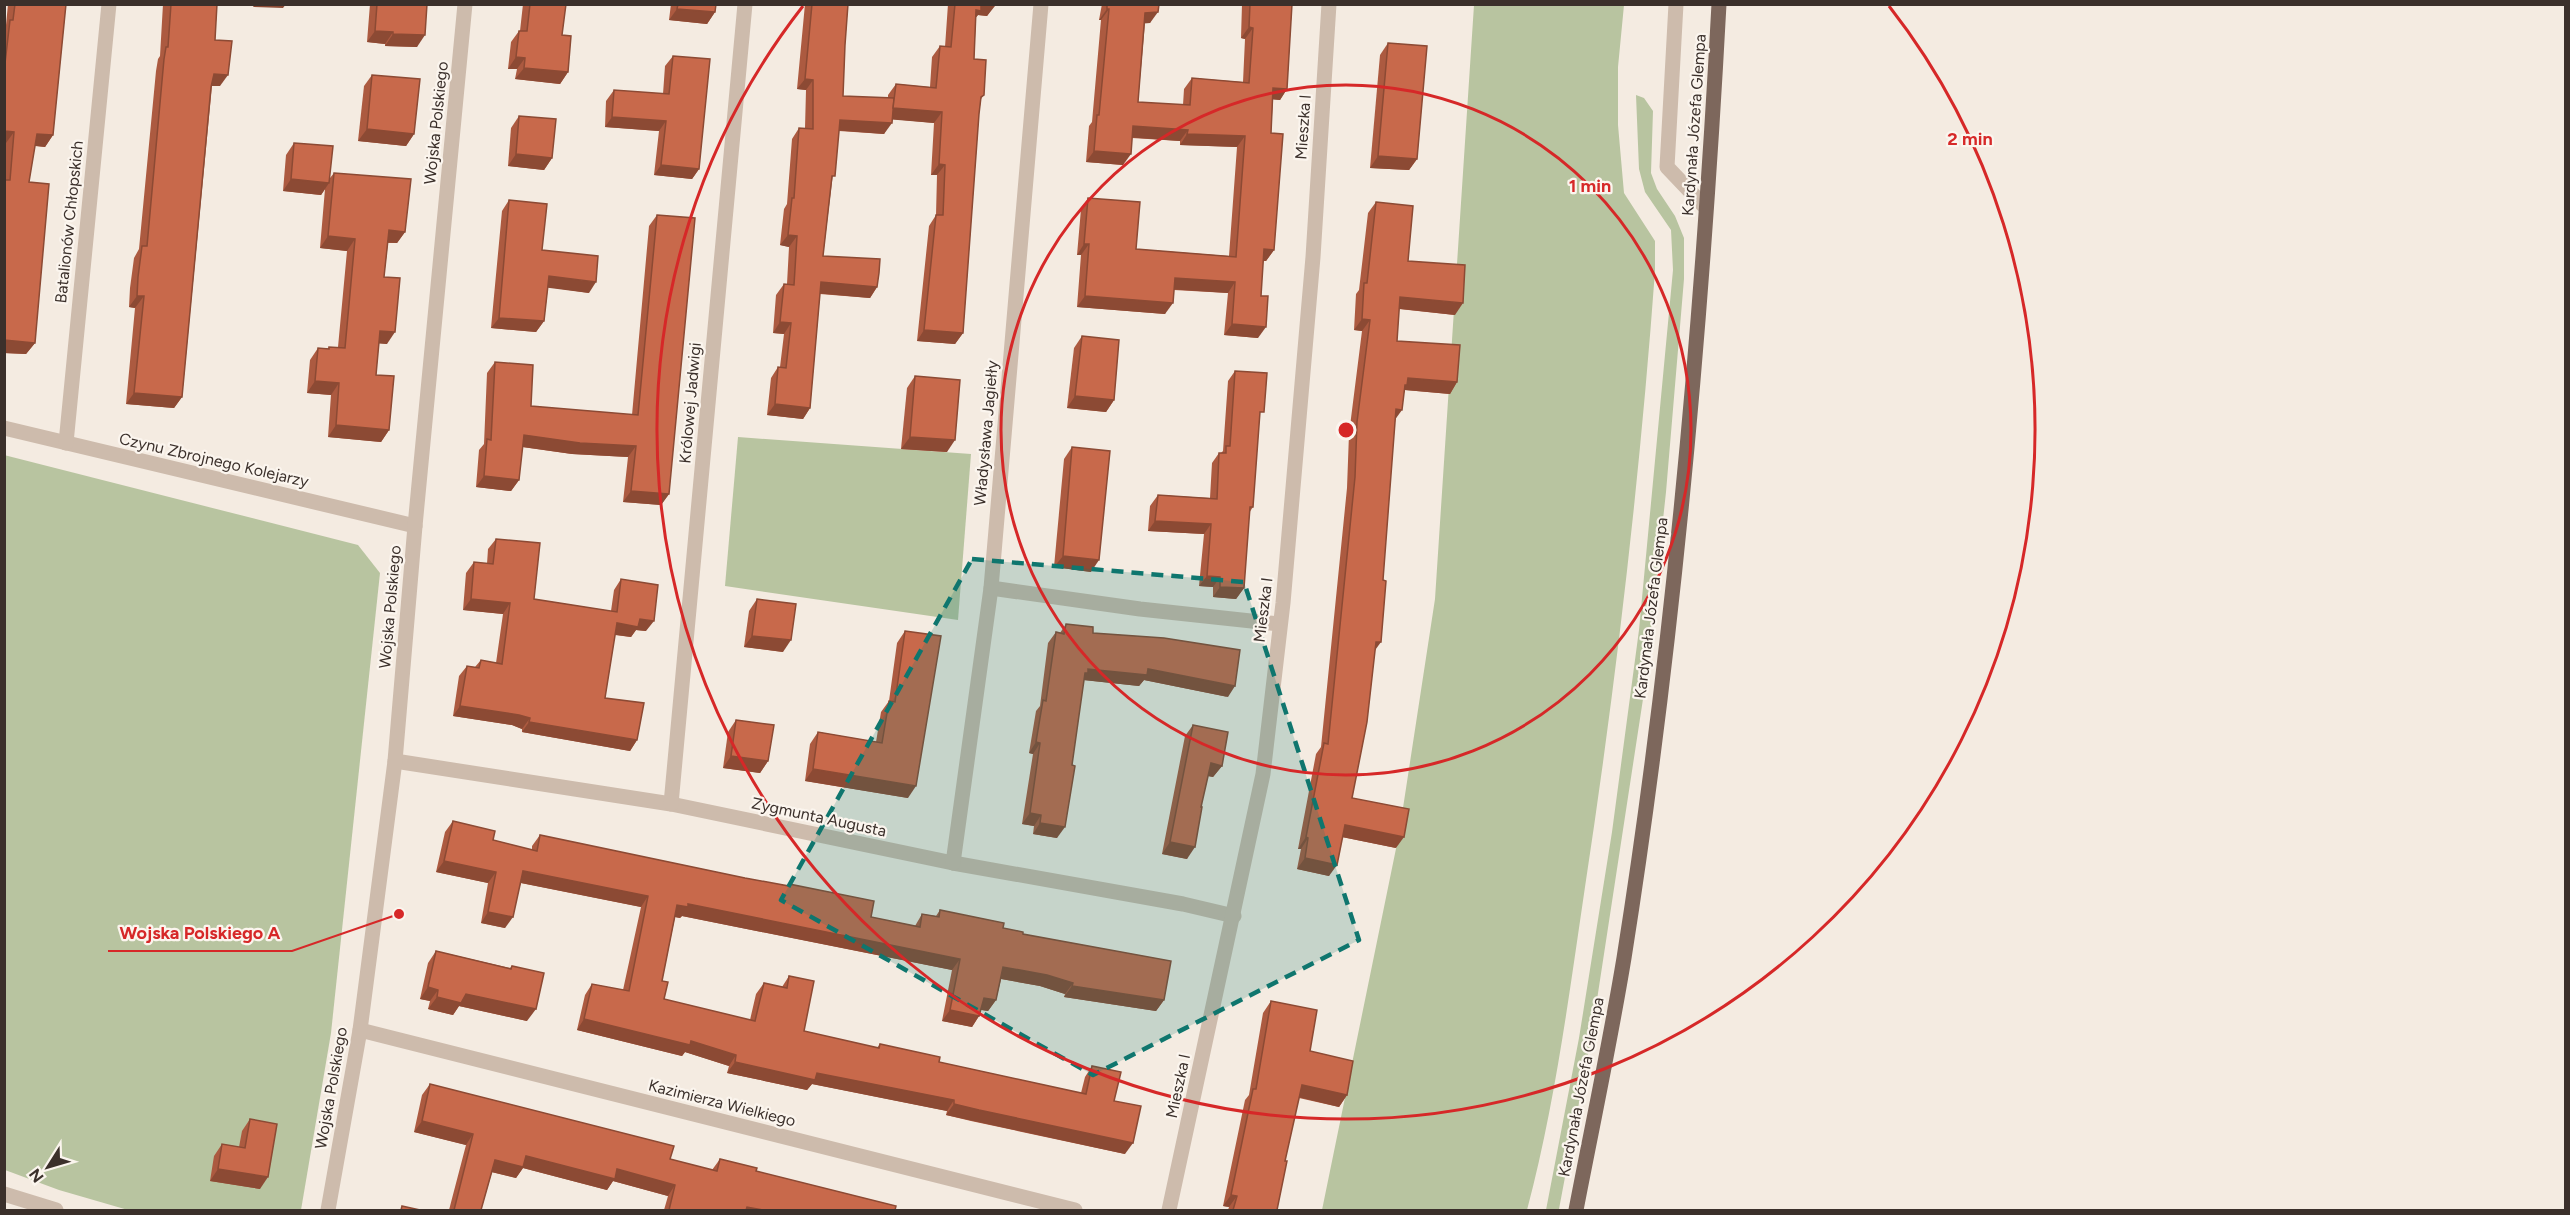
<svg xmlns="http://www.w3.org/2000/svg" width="2570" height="1215" font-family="Figtree,sans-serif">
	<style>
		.green { fill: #b8c4a0 }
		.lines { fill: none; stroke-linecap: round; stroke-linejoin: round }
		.minor { stroke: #cdbbac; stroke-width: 15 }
		.major { stroke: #7d675c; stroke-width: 15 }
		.wall { fill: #ac5a40 }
		.shaded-wall { fill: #8c4a34 }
		.building { fill: #c8694b; stroke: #8c4a34; stroke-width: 1.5 }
		.marked { fill: #0f766e; fill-opacity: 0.2; stroke: #0f766e; stroke-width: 4.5; stroke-dasharray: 12 8; stroke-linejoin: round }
		.ring { fill: none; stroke: #d62828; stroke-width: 3 }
		.labels { text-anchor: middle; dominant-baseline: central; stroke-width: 4.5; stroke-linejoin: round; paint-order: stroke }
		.street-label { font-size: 16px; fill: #3b302b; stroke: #fbf5ee }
		.centre { fill: #d62828; stroke: #fbf5ee; stroke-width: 3 }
		.ring-label { font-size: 18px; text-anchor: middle; font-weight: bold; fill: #d62828; stroke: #fbf5ee; stroke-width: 4.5; stroke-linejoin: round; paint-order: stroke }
		.leader { fill: none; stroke: #d62828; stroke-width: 2 }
		.callout-dot { fill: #d62828; stroke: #fbf5ee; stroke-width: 2 }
		.callout-label { font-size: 18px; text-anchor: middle; font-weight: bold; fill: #d62828; stroke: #fbf5ee; stroke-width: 4.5; stroke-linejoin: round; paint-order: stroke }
	</style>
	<rect width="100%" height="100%" fill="#f4ebe1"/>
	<g class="green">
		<path d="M1474,5H1624L1618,67V125L1624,193L1655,241V271C1640,477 1616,683 1585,887C1569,995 1555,1105 1527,1210H1322L1399,834L1435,599Z"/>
		<polygon points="1636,95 1644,98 1653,111 1651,173 1657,189 1675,216 1684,238 1684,279 1666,492 1645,686 1591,1039 1559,1209 1546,1210 1579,1038 1612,832 1639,630 1673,270 1671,230 1645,192 1639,169"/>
		<polygon points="738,437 971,454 958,620 725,586"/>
		<polygon points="4,455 358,545 380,573 331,1033 301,1210 128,1210 59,1190 5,1170"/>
	</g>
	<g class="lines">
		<g class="minor">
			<polyline points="1676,4 1667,167 1706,208"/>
			<polyline points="4,428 415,526"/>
			<polyline points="66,443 109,4"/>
			<polyline points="991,588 1140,609 1279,624"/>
			<polyline points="395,761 671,804 953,863 1183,904 1234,916"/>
			<polyline points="671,804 745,4"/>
			<polyline points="953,863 991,588 1041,4"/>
			<polyline points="360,1030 1075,1210"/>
			<polyline points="4,1194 56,1210"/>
			<polyline points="328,1210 360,1030 395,761 415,526 465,4"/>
			<polyline points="1169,1210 1263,774 1283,603 1313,257 1329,4"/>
		</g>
		<path class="major" d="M1576,1210C1592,1127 1610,1043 1624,958C1674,643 1702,323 1719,4"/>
	</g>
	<g class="wall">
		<polygon points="8,4 66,4 53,135 45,147 35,146 29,182 35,343 26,354 4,353 4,161 6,143 4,143 4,27 6,25"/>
		<polygon points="163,4 217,4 215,40 220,86 212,86 182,397 174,408 126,404 135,308 129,307 130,288 134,258 139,249 156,71 158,59 160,56"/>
		<polygon points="370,4 427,4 417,47 385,46 385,44 367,42"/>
		<polygon points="523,4 566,4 562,35 568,72 560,84 515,79 517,69 508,69 511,42 519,31 520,31"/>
		<polygon points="671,4 716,4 715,12 707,24 669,20"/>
		<polygon points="805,4 848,4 845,45 843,96 888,98 888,95 896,84 930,87 932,57 940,46 945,47 948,4 995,4 987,16 978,15 976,17 974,59 984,95 981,99 979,114 963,333 955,344 917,341 929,226 936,215 937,175 931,175 934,123 892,119 884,134 839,131 832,182 823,256 877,287 870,298 820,294 810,408 803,419 767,415 771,378 778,367 780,367 784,334 773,333 776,295 784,284 787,284 789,247 780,245 784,209 787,204 792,139 799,128 805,128 806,90 797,89"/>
		<polygon points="1102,4 1159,4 1150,23 1145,23 1138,102 1183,105 1184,89 1192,78 1243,82 1245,39 1241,38 1242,4 1292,4 1287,89 1280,100 1273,99 1271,133 1274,250 1266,261 1263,261 1258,338 1224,335 1228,293 1174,290 1165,314 1077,307 1081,255 1077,255 1081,209 1088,198 1136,249 1229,256 1237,147 1180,145 1180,141 1132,138 1123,165 1086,162 1089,126 1092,122 1101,20 1099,20"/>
		<polygon points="1388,43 1417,159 1409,170 1370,168 1380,55"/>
		<polygon points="673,56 699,169 692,179 654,175 659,131 605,127 606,101 614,90 663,94 665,66"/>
		<polygon points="372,75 414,134 406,146 358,141 364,86"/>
		<polygon points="519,116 552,158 544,170 508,166 511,128"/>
		<polygon points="294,143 330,178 334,173 405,232 397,243 388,243 384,277 387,344 379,343 376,375 389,430 381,442 328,437 331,395 307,393 310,360 318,348 327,349 329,347 338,347 347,251 320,248 325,189 321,195 283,191 286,155"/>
		<polygon points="509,200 542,250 589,293 548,287 544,321 536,332 491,328 502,211"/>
		<polygon points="1376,202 1408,261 1455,315 1399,309 1397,341 1457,382 1450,394 1405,390 1395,420 1375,651 1352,798 1396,848 1342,837 1329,876 1297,869 1301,849 1298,849 1316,754 1321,747 1347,488 1349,434 1362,331 1354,330 1356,294 1359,290 1368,213"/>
		<polygon points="657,215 669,494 661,505 623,502 628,457 572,454 522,447 519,480 511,491 476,487 479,450 484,444 487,373 495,362 531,406 632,415 649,226"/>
		<polygon points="1082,336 1114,400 1106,412 1067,408 1074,348"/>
		<polygon points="1235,371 1259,419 1253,507 1249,513 1244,588 1236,599 1213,597 1213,587 1199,586 1204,534 1148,531 1150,506 1158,495 1210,498 1212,463 1219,453 1221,453 1223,451 1228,381"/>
		<polygon points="915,376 947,452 901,449 907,388"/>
		<polygon points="1072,447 1091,572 1054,567 1064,459"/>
		<polygon points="496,539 534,599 611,611 614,590 621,579 646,631 636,630 631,637 615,635 605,698 637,740 630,751 522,732 522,729 512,725 453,716 459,676 467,666 475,667 481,660 496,663 503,614 463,610 466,573 474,562 487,564 488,549"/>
		<polygon points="757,599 783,652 744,647 749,611"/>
		<polygon points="1066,624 1093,633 1228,697 1144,680 1139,686 1084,680 1057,838 1033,834 1034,826 1022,824 1033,754 1029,753 1036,711 1040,706 1048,643 1056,632 1060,633"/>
		<polygon points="905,631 908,798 805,781 810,744 818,732 876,742 881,712 889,701 897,643"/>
		<polygon points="736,720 768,761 760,773 723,768 728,732"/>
		<polygon points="1193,725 1222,766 1213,777 1208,776 1187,859 1162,854 1185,736"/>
		<polygon points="453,821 493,840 532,850 532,846 540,835 745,878 787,886 789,884 871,917 915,926 922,914 936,916 940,910 1023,934 1164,1000 1156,1011 1064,997 1065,994 1040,986 1001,979 996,1000 988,1011 981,1010 979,1016 972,1027 942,1021 952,970 682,916 680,918 675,917 662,981 664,999 750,1020 756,994 764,983 782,987 789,976 804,1031 877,1048 880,1044 939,1062 1081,1093 1085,1077 1092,1066 1114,1101 1125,1154 971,1121 946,1115 947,1111 812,1084 807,1090 727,1073 729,1066 685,1052 682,1056 577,1030 585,995 592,984 623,990 641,907 521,883 505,928 481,923 488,883 436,872 445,832"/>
		<polygon points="436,951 510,968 512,966 527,1021 459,1006 453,1015 428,1009 430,1001 420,999 428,963"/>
		<polygon points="1271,1001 1310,1051 1347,1095 1339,1107 1299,1098 1285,1161 1277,1210 1228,1210 1229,1207 1223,1206 1245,1100 1249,1095 1263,1013"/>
		<polygon points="430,1084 670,1159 712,1170 720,1159 756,1171 895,1210 664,1210 668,1196 613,1181 607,1190 523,1168 516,1178 492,1172 481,1210 449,1210 466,1145 414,1132 422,1095"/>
		<polygon points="250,1119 260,1189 210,1181 214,1156 222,1144 239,1147 242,1131"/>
	</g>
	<g class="shaded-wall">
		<polygon points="255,4 286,4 283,8 253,7"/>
		<polygon points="981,4 995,6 987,16 978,15 973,21 969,21"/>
		<polygon points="677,9 715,12 707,24 669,20"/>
		<polygon points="1107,9 1109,9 1101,20 1099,20"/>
		<polygon points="1158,12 1150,23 1138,24 1145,13"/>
		<polygon points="1249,27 1253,28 1245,39 1241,38"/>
		<polygon points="375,31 393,32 385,44 367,42"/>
		<polygon points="393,34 425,35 417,47 385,46"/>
		<polygon points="516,57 525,58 517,69 508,69"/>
		<polygon points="524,68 568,72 560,84 515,79"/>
		<polygon points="214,74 228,75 220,86 206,86"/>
		<polygon points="805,79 813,80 806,90 797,89"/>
		<polygon points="1273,88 1287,89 1280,100 1265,99"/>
		<polygon points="893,108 942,112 934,123 886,119"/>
		<polygon points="612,117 666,121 659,131 605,127"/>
		<polygon points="840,120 892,123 884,134 832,130"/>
		<polygon points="1133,126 1188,130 1180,141 1125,137"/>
		<polygon points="367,129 414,134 406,146 358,141"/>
		<polygon points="4,131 14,132 6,143 4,143"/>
		<polygon points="37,134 53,135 45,147 29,145"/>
		<polygon points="1187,134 1245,136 1237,147 1180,145"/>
		<polygon points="1094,151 1131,154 1123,165 1086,162"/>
		<polygon points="516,154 552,158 544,170 508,166"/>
		<polygon points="1378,156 1417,159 1409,170 1370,168"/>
		<polygon points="939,164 945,165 937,175 931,175"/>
		<polygon points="661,165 699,169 692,179 654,175"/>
		<polygon points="291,179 329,183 321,195 283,191"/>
		<polygon points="389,230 405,232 397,243 381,242"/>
		<polygon points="788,235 797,236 789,247 780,245"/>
		<polygon points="328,236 355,239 347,251 320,248"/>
		<polygon points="1084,244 1089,244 1081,255 1077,255"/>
		<polygon points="1264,249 1274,250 1266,261 1257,260"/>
		<polygon points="549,276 596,282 589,293 542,287"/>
		<polygon points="1175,278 1235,282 1228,293 1167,289"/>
		<polygon points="821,282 877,287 870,298 814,293"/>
		<polygon points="137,296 144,296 135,308 129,307"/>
		<polygon points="1085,296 1173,303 1165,314 1077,307"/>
		<polygon points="1400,297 1463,303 1455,315 1392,308"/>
		<polygon points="499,318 544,321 536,332 491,328"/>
		<polygon points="1362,319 1370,320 1362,331 1354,330"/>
		<polygon points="780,322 791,323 784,334 773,333"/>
		<polygon points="1232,324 1266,327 1258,338 1224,335"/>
		<polygon points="924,330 963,333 955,344 917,341"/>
		<polygon points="380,331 395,332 387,344 372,343"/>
		<polygon points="4,340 35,343 26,354 4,353"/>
		<polygon points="1408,378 1457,382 1450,394 1405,390 1397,396"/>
		<polygon points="315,381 339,383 331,395 307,393"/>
		<polygon points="134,393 182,397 174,408 126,404"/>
		<polygon points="1075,396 1114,400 1106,412 1067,408"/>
		<polygon points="775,404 810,408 803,419 767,415"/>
		<polygon points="1396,409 1402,410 1394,421"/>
		<polygon points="336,425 389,430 381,442 328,437"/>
		<polygon points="524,435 636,446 628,457 572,454 516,446"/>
		<polygon points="910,437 955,440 947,452 901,449"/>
		<polygon points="484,476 519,480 511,491 476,487"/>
		<polygon points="631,491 669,494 661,505 623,502"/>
		<polygon points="1155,521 1211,524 1204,534 1148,531"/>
		<polygon points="1063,556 1099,560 1091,572 1054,567"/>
		<polygon points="1207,576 1220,577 1213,587 1199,586"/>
		<polygon points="1220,587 1244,588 1236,599 1213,597"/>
		<polygon points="471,599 510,603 503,614 463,610"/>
		<polygon points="640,619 654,621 646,631 636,630 631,637 610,634 617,623"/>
		<polygon points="752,636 791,640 783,652 744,647"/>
		<polygon points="1376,642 1381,642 1373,653"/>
		<polygon points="1088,669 1148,669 1235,686 1228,697 1144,680 1139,686 1083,680 1077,684"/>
		<polygon points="460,706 519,715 530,718 522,729 512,725 453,716"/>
		<polygon points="529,722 637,740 630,751 522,732"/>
		<polygon points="1036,742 1040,743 1033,754 1029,753"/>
		<polygon points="731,756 768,761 760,773 723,768"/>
		<polygon points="1211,763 1222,766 1213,777 1203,775"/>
		<polygon points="813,769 916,786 908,798 805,781"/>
		<polygon points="1030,813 1041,815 1034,826 1022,824"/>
		<polygon points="1040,823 1065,827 1057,838 1033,834"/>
		<polygon points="1345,825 1404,837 1396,848 1337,836"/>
		<polygon points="1306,837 1308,838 1301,849 1298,849"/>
		<polygon points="1170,842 1195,847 1187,859 1162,854"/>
		<polygon points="1305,858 1337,865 1329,876 1297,869"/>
		<polygon points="444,861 496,872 488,883 436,872"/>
		<polygon points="523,871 648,896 641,907 516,882"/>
		<polygon points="688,904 960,959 952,970 682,916 680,918 670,916 677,905"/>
		<polygon points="488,912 513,917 505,928 481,923"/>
		<polygon points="1003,967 1047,975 1073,983 1065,994 1040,986 996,978"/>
		<polygon points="1072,986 1164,1000 1156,1011 1064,997"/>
		<polygon points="428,987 438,990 430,1001 420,999"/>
		<polygon points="466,994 536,1009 527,1021 459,1006 453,1015 428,1009 437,997"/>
		<polygon points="984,998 996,1000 988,1011 976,1009"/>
		<polygon points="950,1010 979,1016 972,1027 942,1021"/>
		<polygon points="584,1019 691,1041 736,1055 729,1066 685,1052 682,1056 577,1030"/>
		<polygon points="735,1062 817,1073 954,1100 947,1111 812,1084 807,1090 727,1073"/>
		<polygon points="1302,1085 1347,1095 1339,1107 1294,1096"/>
		<polygon points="954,1104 1133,1143 1125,1154 946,1115"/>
		<polygon points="422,1121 473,1134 466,1145 414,1132"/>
		<polygon points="526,1156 617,1169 675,1185 668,1196 613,1181 607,1190 523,1168 516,1178 487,1171 495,1160"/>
		<polygon points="218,1169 268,1177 260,1189 210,1181"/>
		<polygon points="1231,1195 1237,1196 1229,1207 1223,1206"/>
		<polygon points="747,1207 763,1210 745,1210"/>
	</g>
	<g class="building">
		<polygon points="15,4 66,4 53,135 37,134 29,182 49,184 35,343 4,340 4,180 10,180 14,132 5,131 4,72 10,20 13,20"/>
		<polygon points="171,4 217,4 215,40 232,41 228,75 214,74 211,87 182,397 134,393 144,296 137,296 138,277 142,246 147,246 164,59 166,47 168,47"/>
		<polygon points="377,4 427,4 425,35 393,34 393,32 375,31"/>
		<polygon points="530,4 566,4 562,35 571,36 568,72 524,68 525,58 516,57 519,31 527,31"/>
		<polygon points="678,4 716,4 715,12 677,9"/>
		<polygon points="812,4 848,4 845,45 843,96 894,98 892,123 840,120 835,176 832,176 823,256 880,259 879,273 877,287 821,282 810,408 775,404 778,367 786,368 791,323 780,322 784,284 794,285 797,236 788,235 792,198 794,198 799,128 813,129 813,80 805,79"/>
		<polygon points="955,4 981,4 981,11 976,10 974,59 986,60 984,95 981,97 979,114 963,333 924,330 936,215 943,215 945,165 939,164 942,112 893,108 896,84 936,88 940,46 951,47"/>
		<polygon points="1107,4 1159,4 1158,12 1145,13 1138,102 1190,105 1192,78 1249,83 1253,28 1249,27 1250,4 1292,4 1287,89 1273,88 1271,133 1283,134 1274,250 1264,249 1261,296 1268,296 1266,327 1232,324 1235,282 1175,278 1173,303 1085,296 1089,244 1084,244 1088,198 1140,202 1136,249 1236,257 1245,136 1187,134 1188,130 1133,126 1131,154 1094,151 1097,115 1099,115 1109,9 1107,9"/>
		<polygon points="1388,43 1427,46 1417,159 1378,156"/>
		<polygon points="673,56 710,59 699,169 661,165 666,121 612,117 614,90 669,94"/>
		<polygon points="372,75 420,79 414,134 367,129"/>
		<polygon points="519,116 556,119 552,158 516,154"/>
		<polygon points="294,143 333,146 329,183 291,179"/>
		<polygon points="334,173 411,179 405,232 389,230 384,277 400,278 395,332 380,331 376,375 394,376 389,430 336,425 339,383 315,381 318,348 329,349 329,347 345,348 355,239 328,236"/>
		<polygon points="509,200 547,204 542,250 598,256 596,282 549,276 544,321 499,318"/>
		<polygon points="1376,202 1413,206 1408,261 1465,265 1463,303 1400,297 1397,341 1460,345 1457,382 1408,378 1407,385 1405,385 1402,410 1396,409 1383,580 1386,581 1381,642 1376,642 1367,722 1352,798 1409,809 1404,837 1345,825 1337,865 1305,858 1308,838 1306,837 1324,743 1328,744 1355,477 1357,422 1370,320 1362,319 1364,283 1367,283"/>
		<polygon points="657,215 695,218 669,494 631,491 636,446 580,443 524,435 519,480 484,476 487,439 491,440 495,362 533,365 531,406 638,415"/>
		<polygon points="1082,336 1119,340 1114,400 1075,396"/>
		<polygon points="1235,371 1267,373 1264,412 1260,412 1253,507 1250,507 1244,588 1220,587 1220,577 1207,576 1211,524 1155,521 1158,495 1217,499 1219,453 1226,453 1226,446 1230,446"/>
		<polygon points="915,376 960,380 955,440 910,437"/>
		<polygon points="1072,447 1110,451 1099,560 1063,556"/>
		<polygon points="496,539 540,543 534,599 617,612 621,579 658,585 654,621 640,619 638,627 617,623 605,698 644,703 637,740 529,722 530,718 519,715 460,706 467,666 479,668 481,660 502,664 510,603 471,599 474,562 493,564"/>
		<polygon points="757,599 796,604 791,640 752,636"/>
		<polygon points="1066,624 1093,627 1093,633 1164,638 1240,650 1235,686 1148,669 1147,675 1088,669 1088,673 1085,673 1072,765 1075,766 1065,827 1040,823 1041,815 1030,813 1040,743 1036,742 1043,700 1046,701 1056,632 1064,634"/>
		<polygon points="905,631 941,636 916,786 813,769 818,732 882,743 889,701 895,702"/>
		<polygon points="736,720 774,725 768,761 731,756"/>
		<polygon points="1193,725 1228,732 1222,766 1211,763 1201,807 1202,807 1195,847 1170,842"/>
		<polygon points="453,821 495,831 493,840 537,851 540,835 745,878 789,886 789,884 874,901 871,917 920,927 922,914 939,917 940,910 1004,923 1003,928 1023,932 1023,934 1171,961 1164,1000 1072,986 1073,983 1047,975 1003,967 996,1000 984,998 979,1016 950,1010 960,959 688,904 688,907 677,905 662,981 668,982 664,999 755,1021 764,983 787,988 789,976 814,981 804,1031 879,1048 880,1044 940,1057 939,1062 1086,1094 1092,1066 1121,1072 1114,1101 1141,1106 1133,1143 979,1110 954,1104 954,1100 817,1073 815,1080 735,1062 736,1055 691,1041 690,1045 584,1019 592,984 629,991 648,896 523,871 513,917 488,912 496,872 444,861"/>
		<polygon points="436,951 511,969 512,966 544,973 536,1009 466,994 461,1003 437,997 438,990 428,987"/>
		<polygon points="1271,1001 1317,1010 1310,1051 1353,1061 1347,1095 1302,1085 1285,1161 1287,1161 1277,1210 1233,1210 1237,1196 1231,1195 1253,1089 1256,1089"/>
		<polygon points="430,1084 674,1146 670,1159 717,1171 720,1159 757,1168 756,1171 896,1206 895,1210 763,1210 747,1207 746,1210 669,1210 675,1185 617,1169 615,1179 526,1156 523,1167 495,1160 481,1210 454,1210 473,1134 422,1121"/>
		<polygon points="250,1119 277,1124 268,1177 218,1169 222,1144 245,1148"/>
		<polygon points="402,1206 420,1210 401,1210"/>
	</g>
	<path class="marked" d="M972,559L1244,582L1359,940L1093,1075L781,900Z"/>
	<g class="ring">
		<circle cx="1346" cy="430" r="345"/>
		<path d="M1889 6A689 689 0 1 1 803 6"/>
	</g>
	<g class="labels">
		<g class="street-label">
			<text transform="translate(436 123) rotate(-84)">Wojska Polskiego</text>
			<text transform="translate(1694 125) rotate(-86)">Kardynała Józefa Glempa</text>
			<text transform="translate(1303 127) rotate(-86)">Mieszka I</text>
			<text transform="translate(69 222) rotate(-84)">Batalionów Chłopskich</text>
			<text transform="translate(690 403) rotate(-85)">Królowej Jadwigi</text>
			<text transform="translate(986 433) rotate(-85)">Władysława Jagiełły</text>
			<text transform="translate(214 460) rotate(13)">Czynu Zbrojnego Kolejarzy</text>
			<text transform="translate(390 607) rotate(-85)">Wojska Polskiego</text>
			<text transform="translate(1651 608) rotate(-83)">Kardynała Józefa Glempa</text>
			<text transform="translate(1263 610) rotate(-83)">Mieszka I</text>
			<text transform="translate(819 817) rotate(12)">Zygmunta Augusta</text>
			<text transform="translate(1178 1086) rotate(-78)">Mieszka I</text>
			<text transform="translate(1581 1087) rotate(-79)">Kardynała Józefa Glempa</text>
			<text transform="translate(331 1088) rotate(-80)">Wojska Polskiego</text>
			<text transform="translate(722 1103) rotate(14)">Kazimierza Wielkiego</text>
		</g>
	</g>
	<circle cx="1346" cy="430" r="9" class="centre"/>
	<g class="ring-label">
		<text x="1970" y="145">2 min</text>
		<text x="1590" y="192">1 min</text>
	</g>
	<path class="leader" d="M399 914L292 951H108"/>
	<circle class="callout-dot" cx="399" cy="914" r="6"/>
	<g class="callout-label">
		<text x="200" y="939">Wojska Polskiego A</text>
	</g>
	<rect width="2570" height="1215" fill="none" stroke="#3b302b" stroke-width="12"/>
	<g transform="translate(48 1167) rotate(233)" stroke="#fbf5ee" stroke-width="4.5" paint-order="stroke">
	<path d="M0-4.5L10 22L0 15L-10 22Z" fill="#3b302b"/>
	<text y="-9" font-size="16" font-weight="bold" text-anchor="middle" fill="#3b302b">N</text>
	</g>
</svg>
